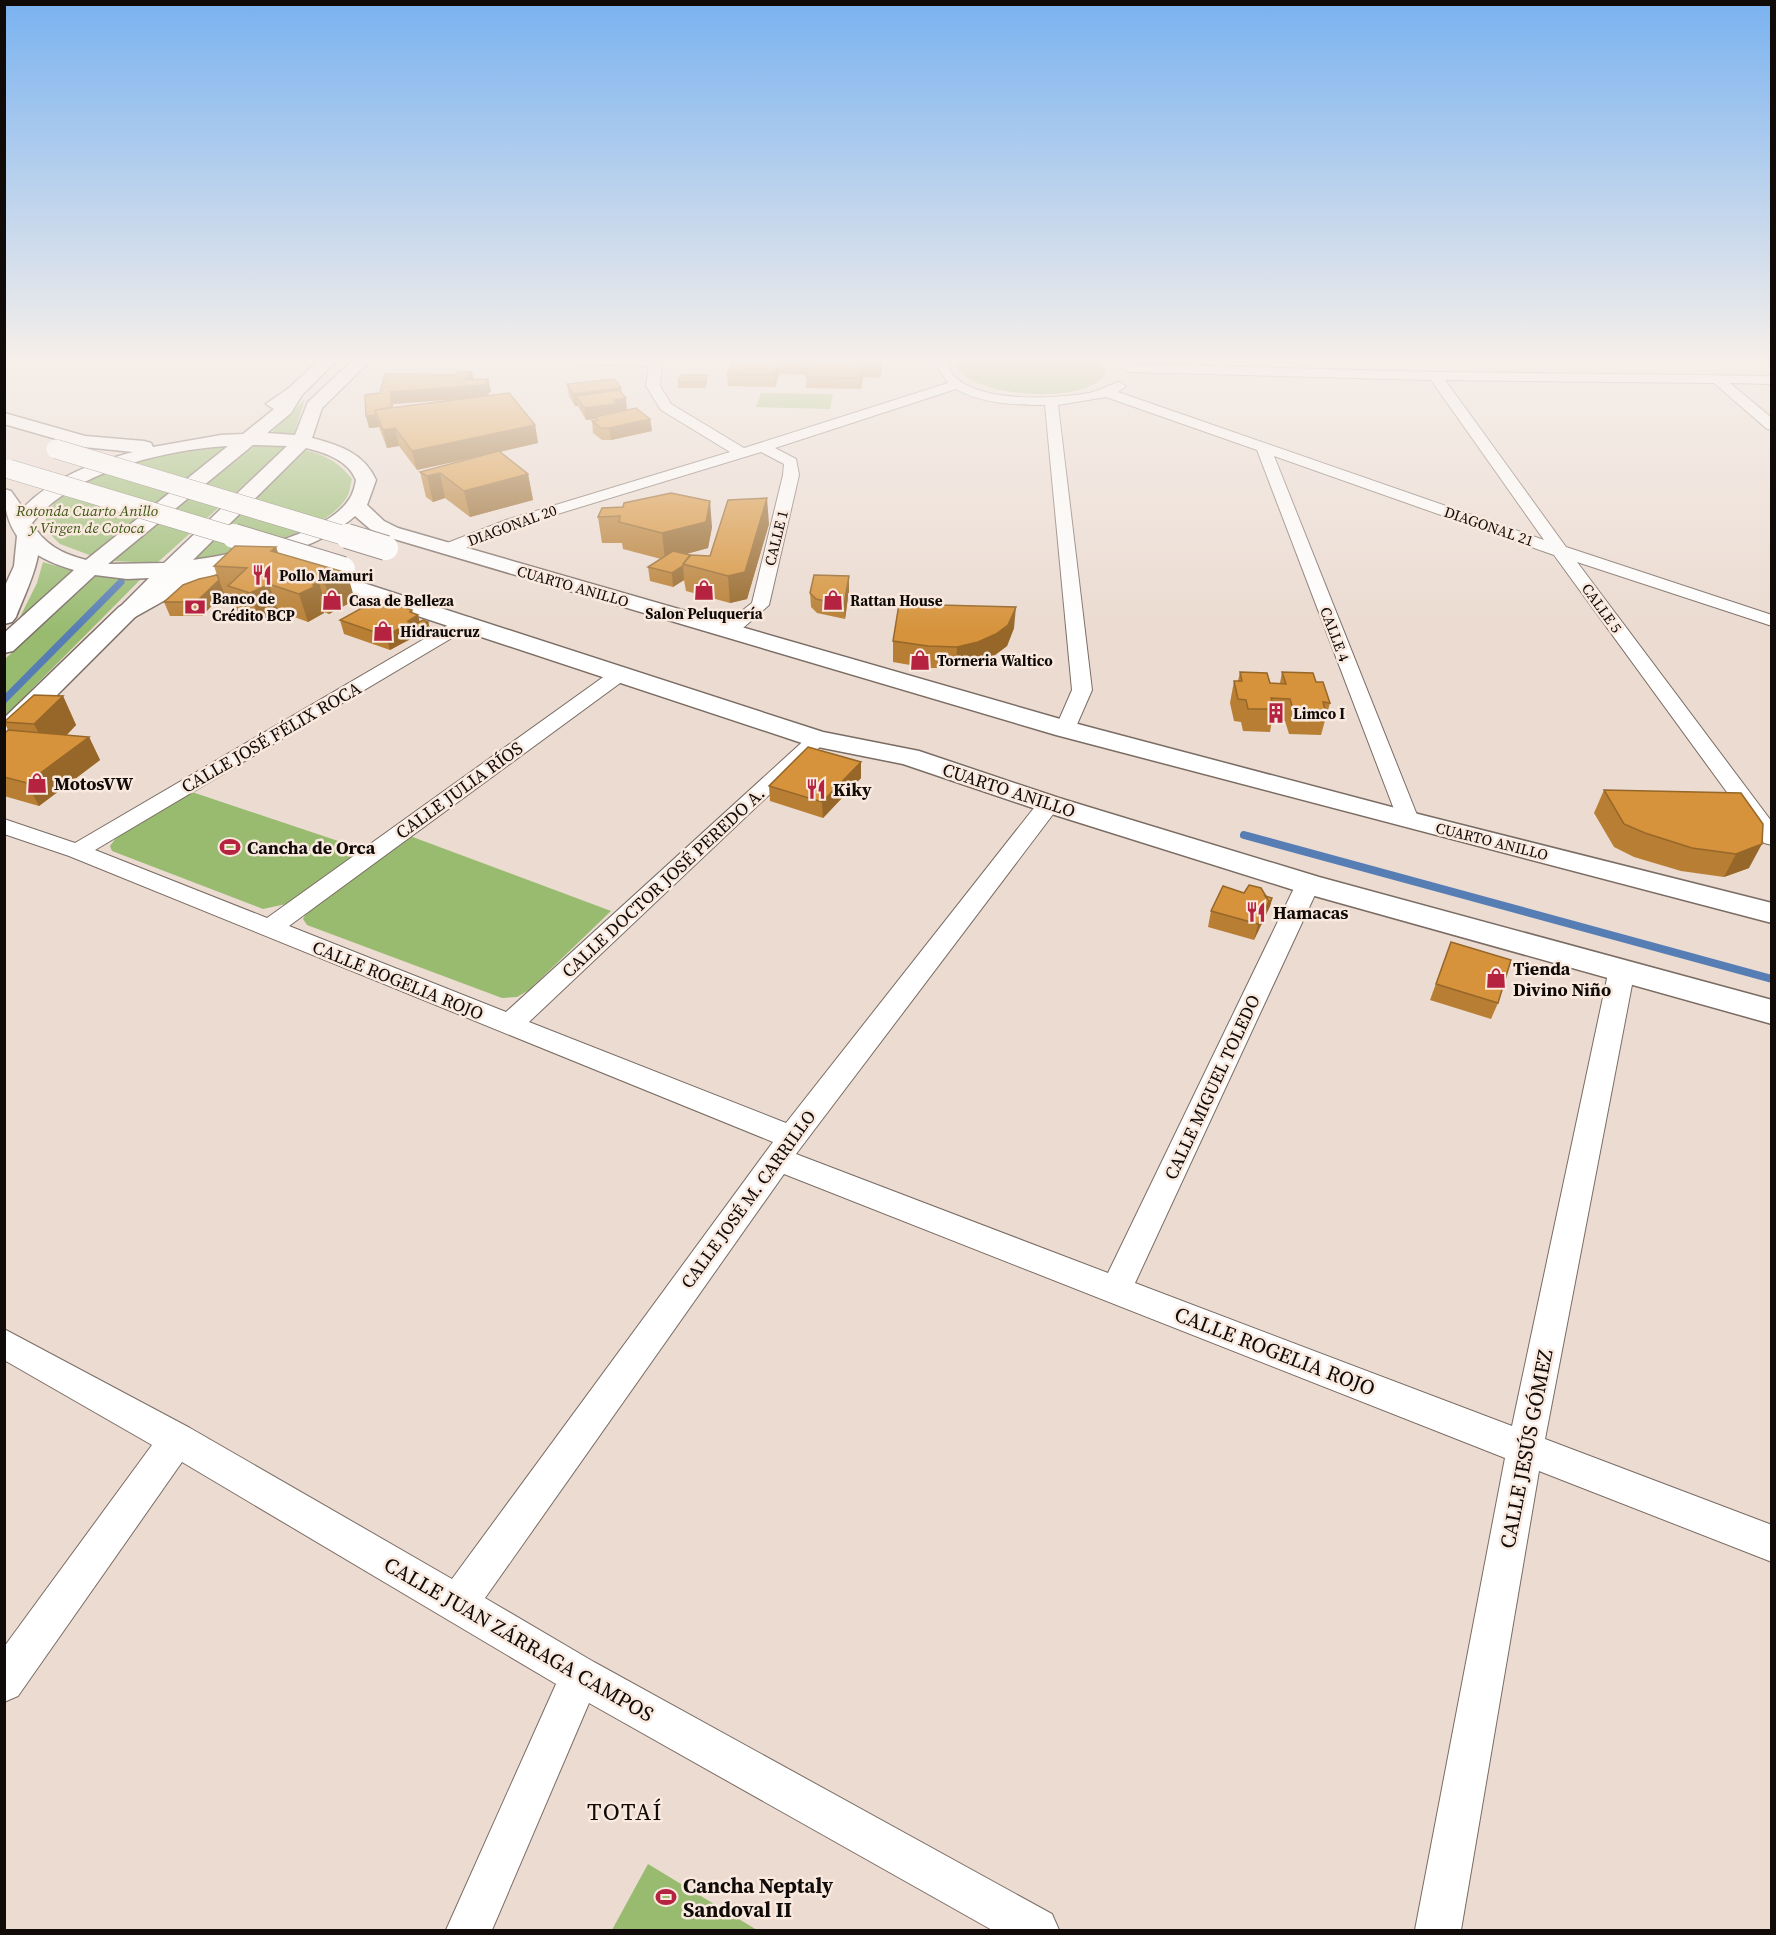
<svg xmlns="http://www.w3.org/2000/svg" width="1776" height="1935" font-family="'Source Serif 4',serif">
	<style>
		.green { fill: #98bb70 }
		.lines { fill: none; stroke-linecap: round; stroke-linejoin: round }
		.stream-far1 { stroke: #567db4; stroke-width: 7 }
		.stream { stroke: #567db4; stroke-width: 8 }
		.street-casing { stroke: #7a6c63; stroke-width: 2 }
		.primary-casing { stroke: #7a6c63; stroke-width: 3 }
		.highway-casing { stroke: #7a6c63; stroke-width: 3 }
		.street { fill: #fff; fill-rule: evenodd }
		.primary { fill: #fff; fill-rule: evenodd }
		.highway { fill: #fff; fill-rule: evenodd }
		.highway-bridge-far1-casing { stroke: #7a6c63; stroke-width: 20; stroke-linecap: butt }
		.highway-bridge-casing { stroke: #7a6c63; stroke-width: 26; stroke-linecap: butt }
		.highway-bridge-far1 { stroke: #fff; stroke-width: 19 }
		.highway-bridge { stroke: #fff; stroke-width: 24 }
		.wall { fill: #b87e33; fill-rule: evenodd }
		.shaded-wall { fill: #966729 }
		.building { fill: #d6933b; stroke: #966729; stroke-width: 1.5 }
		.labels { text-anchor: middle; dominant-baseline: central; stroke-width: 5; stroke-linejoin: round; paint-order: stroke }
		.far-park-label { font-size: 15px; font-style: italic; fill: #3c5615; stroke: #f9e9de }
		.far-street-label { font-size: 15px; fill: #100b08; stroke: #f9e9de }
		.far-poi-label { font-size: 15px; font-weight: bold; fill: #100b08; stroke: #f9e9de; text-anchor: start }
		.street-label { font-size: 18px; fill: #100b08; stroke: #f9e9de }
		.poi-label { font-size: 18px; font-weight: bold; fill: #100b08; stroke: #f9e9de; text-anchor: start }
		.near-street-label { font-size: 21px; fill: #100b08; stroke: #f9e9de }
		.near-poi-label { font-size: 21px; font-weight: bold; fill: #100b08; stroke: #f9e9de; text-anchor: start }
		.near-neighbourhood-label { font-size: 24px; letter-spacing: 1.5px; fill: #100b08; stroke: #f9e9de }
	</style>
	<rect width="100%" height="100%" fill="#ebdbd1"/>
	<g class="green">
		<path d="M960,360H1100L1106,371C1094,406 976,398 958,369Z"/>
		<polygon points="761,393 833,394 830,409 756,407"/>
		<polygon points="305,399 293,437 269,435"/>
		<polygon points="256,445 286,447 157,563 111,561"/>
		<path d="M233,446L92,556L60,544L46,530C46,524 45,516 48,512C54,501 65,494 75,488C123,459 178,450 233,446Z"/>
		<path d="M305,450C325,455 339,462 352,479C350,485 350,493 347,497C323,537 232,552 189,560Z"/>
		<polygon points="43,562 77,572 20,617 37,583"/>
		<polygon points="94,576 141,579 5,716 5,659"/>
		<polygon points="189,791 362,849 286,904 263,909 112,851 110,846 116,838"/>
		<polygon points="410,836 611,911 529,990 517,997 502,998 307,925 303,919 307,912"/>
		<polygon points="648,1864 757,1930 612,1930"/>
	</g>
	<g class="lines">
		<polyline class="stream-far1" points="4,700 121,582"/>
		<polyline class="stream" points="1244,835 1772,979"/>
		<g class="street-casing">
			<g id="street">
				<path d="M567,360H662L660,386L671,404L744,448L948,383L935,364L938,360H950L947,364C950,368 951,373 954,376C980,403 1055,399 1089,393C1099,391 1109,385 1119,382L1126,386L1118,392L1544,540L1431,380L1129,372L1123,368L1129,364L1435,372L1772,376V384L1730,383L1772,418V430L1767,429L1714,383L1445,380L1566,547L1772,615V626L1577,562L1772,822V845L1764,843L1554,555L1274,456L1419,820L1416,825L1408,827L1400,825L1257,450L1106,397L1058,405L1092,690L1075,729L1072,733L1065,735L1058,733L1055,729L1072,690L1045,405C1016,405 982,404 956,389L775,448L796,459L799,475L769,605L735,635H721L719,631L721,627L752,603L783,475L784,464L761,452L518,526L454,553H442L440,549L442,545L506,520L730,452L661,410L646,386L649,366L573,364Z"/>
				<polygon points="466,617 472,618 475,622 472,626 95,850 267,918 613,670 627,670 630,674 627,678 289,926 506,1012 810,735 817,733 824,735 827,739 824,743 529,1022 786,1123 1041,799 1049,797 1057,799 1060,804 1057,809 796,1154 1108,1273 1296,884 1300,879 1308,877 1316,879 1320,884 1135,1283 1512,1426 1609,969 1613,963 1622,960 1631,963 1635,969 1545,1439 1772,1525 1772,1562 1539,1471 1461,1930 1415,1930 1505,1458 784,1174 485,1598 594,1662 1052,1914 1059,1930 992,1930 589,1703 492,1930 446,1930 556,1684 182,1462 18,1696 4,1702 4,1647 152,1445 4,1360 4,1329 190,1428 452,1579 773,1142 69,856 4,834 4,819 75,843 460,618"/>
			</g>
		</g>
		<g class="primary-casing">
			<g id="primary">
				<path d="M28,530L36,531C48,549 23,598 16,617L12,622L4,624V588L14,566L17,536L20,531Z"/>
				<polygon points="233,552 241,554 244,559 241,564 199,581 135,617 13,739 4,741 4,718 119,607 183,571"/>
			</g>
		</g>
		<g class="highway-casing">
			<g id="highway">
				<path d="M319,360H337L302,395L291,413L267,433L295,435L308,402L353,360H371L322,408L312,438C339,445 364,453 376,480L367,505L384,521L398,528L1074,723L1418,814L1772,903V923L1056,735L384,536L370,529L355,516C318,549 263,561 215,570C203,572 189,571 178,575C170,579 144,609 135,617L127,619L119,617L115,612L149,578L127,579L95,575L13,651L4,653V633L74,570C31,558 4,537 4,489L11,491L23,508C53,477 93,463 133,452L84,447L4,424V413L85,436L144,441L151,443L153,447L221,435L243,434L274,409L266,404L289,388ZM253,445L287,446L164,563L108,564ZM228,446L86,560C63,554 44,545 32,523C74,471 163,450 228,446ZM306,448C326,453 348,460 356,480C355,486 353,493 350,498C327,536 235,554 193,560Z"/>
				<polygon points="308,565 823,732 919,751 1059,798 1319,877 1772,1000 1772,1024 1297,891 1039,810 903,764 808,745 300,577 297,572 300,567"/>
			</g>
		</g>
		<use href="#street" class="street"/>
		<use href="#primary" class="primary"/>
		<use href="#highway" class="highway"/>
		<g class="highway-bridge-far1-casing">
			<g id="highway-bridge-far1">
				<polyline points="56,449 352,538"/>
				<polyline points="9,469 239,538"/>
			</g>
		</g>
		<g class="highway-bridge-casing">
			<g id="highway-bridge">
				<polyline points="234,536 343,569"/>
				<polyline points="347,536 386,548"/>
			</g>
		</g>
		<use href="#highway-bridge-far1" class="highway-bridge-far1"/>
		<use href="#highway-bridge" class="highway-bridge"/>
	</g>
	<g class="wall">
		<polygon points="733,360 882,360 882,368 880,378 863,377 861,389 806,388 807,375 779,374 775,387 728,386 727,374"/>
		<path d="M472,372L474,379H488L491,391L487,395L535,425L538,443L500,452L528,474L533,500L470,517L445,498L433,502L426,497L420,472L481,456L417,470L399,446L387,448L379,427L369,428L380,393L456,375ZM463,398L393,407V404Z"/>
		<polygon points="707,381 705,388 678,388 678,382"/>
		<polygon points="567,384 618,412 650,419 652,431 611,440 602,440 593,433 592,421 596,420 596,419 586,420 578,406 575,406 569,396"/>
		<polygon points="602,508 712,527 708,548 685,554 690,555 710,556 769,524 747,599 730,603 686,591 684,580 673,587 650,581 648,567 661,559 623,549 622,543 602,543 598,517"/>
		<polygon points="276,547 278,553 355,600 329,614 324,612 324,613 308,622 278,611 260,621 238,613 231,594 224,593 202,616 170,616 164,602 217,575 214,566"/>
		<polygon points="849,576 849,590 845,619 817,613 811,607 810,593"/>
		<polygon points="413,613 420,622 428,622 430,629 390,650 344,634 340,620"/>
		<polygon points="1014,628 1007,646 995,655 977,663 956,668 927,668 893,662 893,641"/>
		<polygon points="1240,672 1270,683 1280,683 1282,672 1316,682 1330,703 1321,735 1289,734 1285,721 1272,720 1270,732 1243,731 1241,722 1234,721 1230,703 1234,681 1238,681"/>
		<polygon points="63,696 76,725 67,735 89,737 100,760 39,806 4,796 4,734 8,730 4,722"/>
		<polygon points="861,778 823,818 770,801 769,786"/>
		<polygon points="1604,790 1741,793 1749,868 1724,877 1681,871 1634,857 1614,847 1594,813"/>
		<polygon points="1265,896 1272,898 1270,906 1254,940 1208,927 1211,911"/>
		<polygon points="1451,942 1498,1003 1491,1019 1430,1000"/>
	</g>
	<g class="shaded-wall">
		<polygon points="881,360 882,368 880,378 880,366"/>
		<polygon points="779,363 779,374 775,387 774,375"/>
		<polygon points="863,366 863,377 861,389 860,378"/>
		<polygon points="472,372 474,383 488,379 491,391 486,397 393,404 395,425 382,427 390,392 464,380"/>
		<polygon points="707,375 707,381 705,388 704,382"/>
		<polygon points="621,388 622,399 626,398 627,410 618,412 619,416 595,417 596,419 586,420 584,408 576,396 578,406 575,406 573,394"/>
		<polygon points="376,415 379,427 369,428 366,416"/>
		<polygon points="650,419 652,431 611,440 609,428"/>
		<polygon points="535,425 538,443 417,470 412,451"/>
		<polygon points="395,428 399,446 387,448 383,430"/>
		<polygon points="440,473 445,498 433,502 427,476"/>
		<polygon points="528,474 533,500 470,517 464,491"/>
		<polygon points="767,498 769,524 747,599 730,603 728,576"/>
		<polygon points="710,501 712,527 708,548 665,560 662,533"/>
		<polygon points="276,547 285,574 271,551"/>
		<polygon points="683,566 684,580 673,587 672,573"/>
		<polygon points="347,573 355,600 329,614 325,600 330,598 325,584"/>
		<polygon points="849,576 849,590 845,619 844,605"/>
		<polygon points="219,580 224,593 202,616 196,602"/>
		<polygon points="319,582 324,600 320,598 324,613 308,622 299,594"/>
		<polygon points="269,584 278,611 260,621 250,593"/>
		<polygon points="1016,607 1014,628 1007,646 995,655 977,663 956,668 957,647"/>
		<polygon points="412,610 414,617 418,615 421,626 428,622 430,629 416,637 415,629 413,629 415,636 390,650 386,636 408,621 410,612"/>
		<polygon points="63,696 76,725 49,753 34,724"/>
		<polygon points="89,737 100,760 39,806 27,783"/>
		<polygon points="861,762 861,778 823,818 822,802"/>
		<polygon points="1762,844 1749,868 1724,877 1736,854"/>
		<polygon points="1272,898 1270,906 1265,917 1267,910"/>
		<polygon points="1269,901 1265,917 1254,940 1258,924"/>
	</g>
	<g class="building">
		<polygon points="733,360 881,360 880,366 863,366 860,378 806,377 810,363 779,363 774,375 727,374"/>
		<polygon points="458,371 472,372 464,380 488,379 484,385 390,392 392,407 375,410 376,415 366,416 365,395 380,393 385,374 456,375"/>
		<polygon points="681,375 707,375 704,382 678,382"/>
		<polygon points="614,379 621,388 573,394 567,384"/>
		<polygon points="619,390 626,398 614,400 617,404 584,408 576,396"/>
		<polygon points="509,393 535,425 412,451 395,428 383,430 375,410"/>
		<polygon points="636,408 650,419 609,428 601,428 592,421 598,420 595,417"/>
		<polygon points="499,451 528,474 464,491 440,473 427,476 420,472"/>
		<polygon points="671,493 710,501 706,522 662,533 619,522 620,516 598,517 602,508 623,507 624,503"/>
		<polygon points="767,498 745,572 728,576 683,564 691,555 710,556 728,500"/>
		<polygon points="235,546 276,547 271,551 347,573 325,584 319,582 313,585 316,586 299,594 269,584 250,593 228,586 247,568 214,566"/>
		<polygon points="673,551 690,555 683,564 683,566 672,573 648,567"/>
		<polygon points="217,575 219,580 196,602 164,602 183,585 199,579"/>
		<polygon points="814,575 849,576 844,605 816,599 810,593"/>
		<polygon points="323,595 330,597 325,600 320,598 319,597"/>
		<polygon points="378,599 412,610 410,612 418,615 408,621 411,622 386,636 340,620"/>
		<polygon points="899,604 1016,607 1008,625 996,634 978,642 957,647 928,646 893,641"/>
		<polygon points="423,620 428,622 415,629 413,629 412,626"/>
		<polygon points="1240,672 1267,673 1270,683 1286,684 1282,672 1313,673 1316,682 1323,682 1330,703 1323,702 1326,713 1294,712 1290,699 1271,698 1274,709 1248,709 1246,700 1238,699 1234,681 1242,681"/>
		<polygon points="34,695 63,696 34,724 4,722"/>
		<polygon points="8,730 89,737 27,783 4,777 4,734"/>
		<polygon points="808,747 861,762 822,802 769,786"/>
		<polygon points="1604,790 1741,793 1763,824 1762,844 1736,854 1692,848 1645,833 1624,824"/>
		<polygon points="1249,885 1261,888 1269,901 1258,924 1211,911 1223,886 1244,893"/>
		<polygon points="1265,896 1272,898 1267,910 1269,901"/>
		<polygon points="1451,942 1511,960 1498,1003 1436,984"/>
	</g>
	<linearGradient id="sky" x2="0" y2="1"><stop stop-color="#79b2f0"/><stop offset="0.57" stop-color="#f6efea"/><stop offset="1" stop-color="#f6efea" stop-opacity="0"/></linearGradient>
	<rect width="1776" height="631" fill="url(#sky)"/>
	<defs>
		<g id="restaurant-bare" transform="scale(1.62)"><path d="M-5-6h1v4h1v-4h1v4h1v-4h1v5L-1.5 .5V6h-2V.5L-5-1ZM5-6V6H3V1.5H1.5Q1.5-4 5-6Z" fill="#b52340" stroke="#f9e9de" stroke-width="2.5" paint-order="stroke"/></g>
		<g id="shop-bare" transform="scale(1.62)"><path d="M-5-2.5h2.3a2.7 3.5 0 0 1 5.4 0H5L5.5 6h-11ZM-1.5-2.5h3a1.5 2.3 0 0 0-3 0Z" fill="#b52340" stroke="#f9e9de" stroke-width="2.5" paint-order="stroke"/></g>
		<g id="bank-bare" transform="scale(1.62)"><path d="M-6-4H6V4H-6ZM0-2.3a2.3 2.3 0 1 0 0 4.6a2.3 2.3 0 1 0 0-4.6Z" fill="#b52340" stroke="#f9e9de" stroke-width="2.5" paint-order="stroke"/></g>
		<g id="building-bare" transform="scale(1.62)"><path d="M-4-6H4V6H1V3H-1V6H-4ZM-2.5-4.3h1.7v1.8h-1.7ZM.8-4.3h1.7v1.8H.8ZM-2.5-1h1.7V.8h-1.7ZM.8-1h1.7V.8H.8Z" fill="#b52340" stroke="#f9e9de" stroke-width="2.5" paint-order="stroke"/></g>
		<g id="stadium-bare" transform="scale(1.62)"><path d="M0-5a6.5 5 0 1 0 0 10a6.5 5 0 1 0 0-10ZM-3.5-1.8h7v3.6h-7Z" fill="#b52340" stroke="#f9e9de" stroke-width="2.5" paint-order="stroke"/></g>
	</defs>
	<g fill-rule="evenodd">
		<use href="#restaurant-bare" x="262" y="575"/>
		<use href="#shop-bare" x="704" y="590"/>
		<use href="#shop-bare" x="332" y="600"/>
		<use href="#shop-bare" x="833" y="600"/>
		<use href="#bank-bare" x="195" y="607"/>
		<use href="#shop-bare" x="383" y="631"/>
		<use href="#shop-bare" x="920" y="660"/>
		<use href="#building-bare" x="1276" y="713"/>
		<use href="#shop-bare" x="37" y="783"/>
		<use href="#restaurant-bare" x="816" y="789"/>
		<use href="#stadium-bare" x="230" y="847"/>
		<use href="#restaurant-bare" x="1256" y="912"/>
		<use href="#shop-bare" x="1496" y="978"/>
		<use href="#stadium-bare" x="666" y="1897"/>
	</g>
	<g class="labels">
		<g class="far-park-label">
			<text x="87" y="510">Rotonda Cuarto Anillo<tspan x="87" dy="17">y Virgen de Cotoca</tspan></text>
		</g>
		<g class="far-street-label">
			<text transform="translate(512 525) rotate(-20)">DIAGONAL 20</text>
			<text transform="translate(1489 526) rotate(19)">DIAGONAL 21</text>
			<text transform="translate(776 538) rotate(-76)">CALLE 1</text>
			<text transform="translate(573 586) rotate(16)">CUARTO ANILLO</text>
			<text transform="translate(1602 608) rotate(54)">CALLE 5</text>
			<text transform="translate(1335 634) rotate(69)">CALLE 4</text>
			<text transform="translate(1492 841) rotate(14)">CUARTO ANILLO</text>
		</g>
		<g class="far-poi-label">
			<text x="279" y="575">Pollo Mamuri</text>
			<text x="212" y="598">Banco de<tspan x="212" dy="17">Crédito BCP</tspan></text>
			<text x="349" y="600">Casa de Belleza</text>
			<text x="850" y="600">Rattan House</text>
			<text x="704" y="613" text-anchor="middle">Salon Peluquería</text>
			<text x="400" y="631">Hidraucruz</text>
			<text x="937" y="660">Torneria Waltico</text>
			<text x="1293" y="713">Limco I</text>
		</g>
		<g class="street-label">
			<text transform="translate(271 737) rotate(-30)">CALLE JOSÉ FÉLIX ROCA</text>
			<text transform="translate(459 790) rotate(-36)">CALLE JULIA RÍOS</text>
			<text transform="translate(1009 790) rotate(18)">CUARTO ANILLO</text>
			<text transform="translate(663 882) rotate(-43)">CALLE DOCTOR JOSÉ PEREDO A.</text>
			<text transform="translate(398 980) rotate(22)">CALLE ROGELIA ROJO</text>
			<text transform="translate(1212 1087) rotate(-65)">CALLE MIGUEL TOLEDO</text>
			<text transform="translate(748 1199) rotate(-54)">CALLE JOSÉ M. CARRILLO</text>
		</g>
		<g class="poi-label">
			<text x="54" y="783">MotosVW</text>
			<text x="833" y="789">Kiky</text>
			<text x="247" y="847">Cancha de Orca</text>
			<text x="1273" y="912">Hamacas</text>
			<text x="1513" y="968">Tienda<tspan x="1513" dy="21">Divino Niño</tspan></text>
		</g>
		<g class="near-street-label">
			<text transform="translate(1275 1351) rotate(21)">CALLE ROGELIA ROJO</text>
			<text transform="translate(1526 1449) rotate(-79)">CALLE JESÚS GÓMEZ</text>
			<text transform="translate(519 1639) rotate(30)">CALLE JUAN ZÁRRAGA CAMPOS</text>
		</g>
		<g class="near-poi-label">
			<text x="683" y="1885">Cancha Neptaly<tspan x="683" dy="24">Sandoval II</tspan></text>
		</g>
		<g class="near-neighbourhood-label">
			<text x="625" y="1811">TOTAÍ</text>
		</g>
	</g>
	<rect width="1776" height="1935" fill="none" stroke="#100b08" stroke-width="12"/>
</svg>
